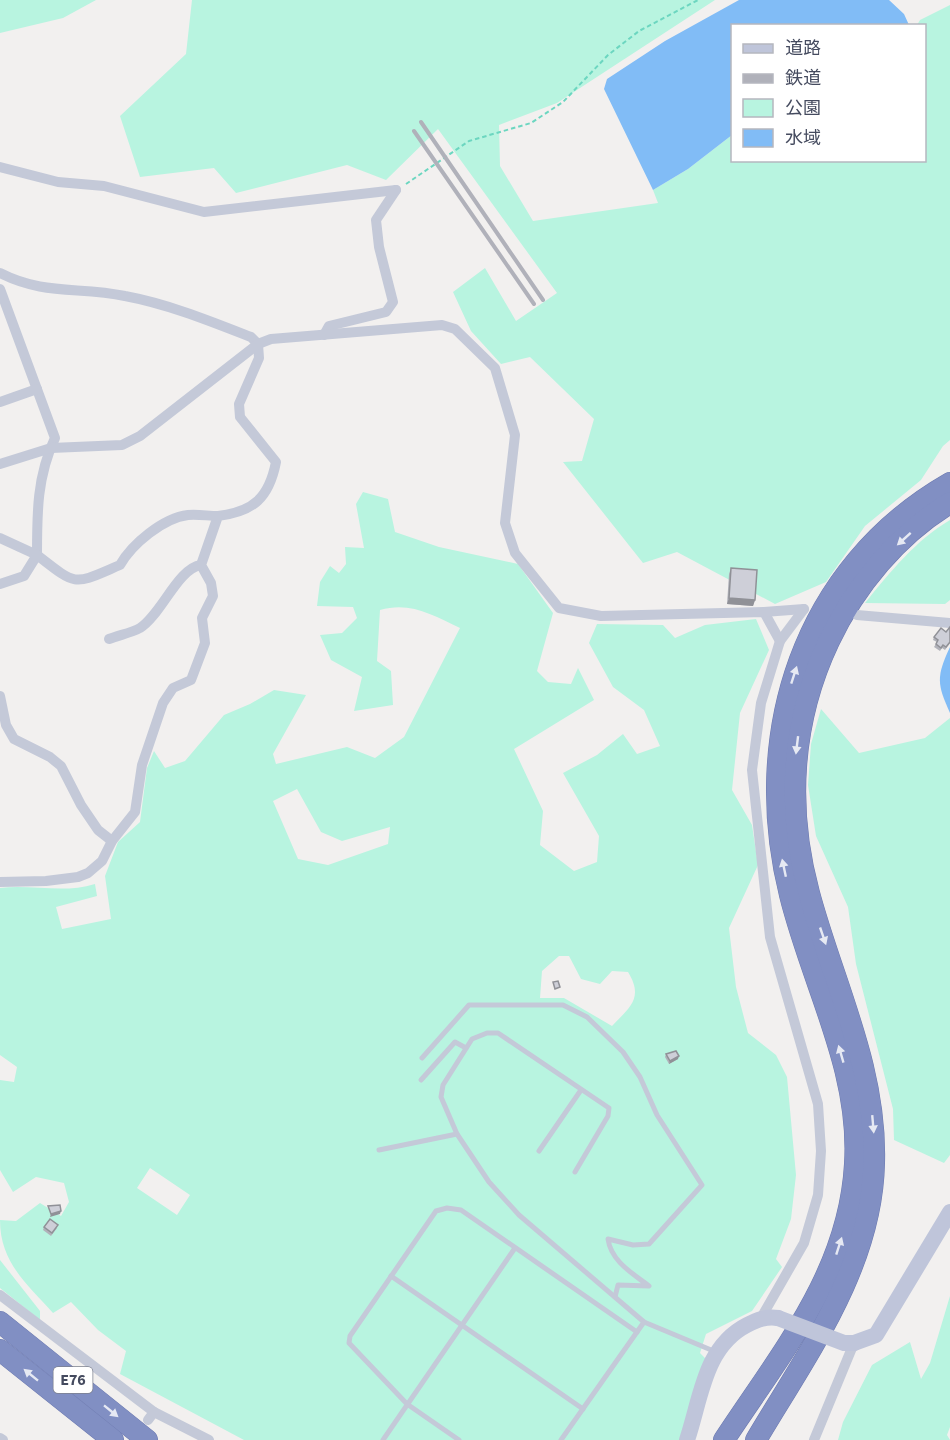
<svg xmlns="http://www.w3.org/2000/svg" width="950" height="1440" font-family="'Source Sans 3','Noto Sans JP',sans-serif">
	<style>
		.green { fill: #b8f4e0; fill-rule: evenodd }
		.water { fill: #81bcf6 }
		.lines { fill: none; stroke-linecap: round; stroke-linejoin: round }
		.highway-casing { stroke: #6c79af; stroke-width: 22 }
		.path { stroke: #6cd6c0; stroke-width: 2; stroke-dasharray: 4.5 3; stroke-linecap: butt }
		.lane { stroke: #c4c9d8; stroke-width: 5 }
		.street { stroke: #c4c9d8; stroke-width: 10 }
		.secondary { stroke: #bfc5da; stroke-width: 16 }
		.highway { stroke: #818fc3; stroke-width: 21 }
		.rail { stroke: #b0b1ba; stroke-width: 4 }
		.secondary-bridge { stroke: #bfc5da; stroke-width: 16 }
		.wall { fill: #b1b2ba }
		.shaded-wall { fill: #909197 }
		.building { fill: #cecfd8; stroke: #909197; stroke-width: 1.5 }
		.oneway { fill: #e6e9f3 }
		.labels { text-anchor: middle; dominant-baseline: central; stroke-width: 6; stroke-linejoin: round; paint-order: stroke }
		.shield { fill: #fff; stroke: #7d818f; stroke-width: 1.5 }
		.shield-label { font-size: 16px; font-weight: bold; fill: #454b5f }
	</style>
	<rect width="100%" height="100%" fill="#f2f0ef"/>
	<g class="green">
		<polygon points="0,0 96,0 63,18 0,33"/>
		<polygon points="192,0 715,0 557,103 499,125 500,166 533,221 658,203 653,190 688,169 732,135 732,160 924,160 924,26 917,25 920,20 950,5 950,440 943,446 921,480 865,526 826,582 775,604 677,552 643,563 563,462 582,461 594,419 530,357 501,364 471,331 453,292 485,268 516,321 557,293 438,129 386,180 347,165 236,193 214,168 140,177 120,116 186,54"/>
		<path d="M363,492L388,499L395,532L439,547L518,564L553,613L537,671L548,682L571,684L578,668L594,700L514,749L543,811L540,845L574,871L597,862L599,836L563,773L597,755L623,734L637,754L660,746L644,710L613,687L589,643L597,624L663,625L675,638L705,625L756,619L769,650L740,713L732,790L752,825L758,865L729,928L736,987L748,1033L776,1055L787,1077L796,1175L791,1219L776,1259L782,1267L752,1311L706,1334L700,1353L706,1359L681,1440H244L120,1374L126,1351L98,1330L71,1302L53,1313C26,1283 0,1262 0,1220L16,1221L40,1203L61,1216L69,1202L64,1183L36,1177L13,1192L0,1170V1080L14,1082L17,1067L0,1055V888C32,884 63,894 95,884L97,896L56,907L62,929L111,919L105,876L118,842L140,822L147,768L154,751L165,768L185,761L224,715L250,704L274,690L306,695L273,754L276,764L347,747L375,758L404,737L460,628C433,615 410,601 380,610L377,661L391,671L393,705L354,711L362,677L331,660L320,635L342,633L357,618L353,607L317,606L320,582L330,566L339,573L346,564L345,547L364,548L356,504ZM297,789L321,832L342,841L390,827L388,844L328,865L298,859L273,801ZM559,956H569L581,979L600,984L612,971L628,972C644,998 630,1007 612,1026L564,998H540L542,971ZM150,1168L190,1195L177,1215L137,1188Z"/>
		<path d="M950,520V600L945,604L865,603C890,572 916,540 950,520Z"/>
		<polygon points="821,709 859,753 925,738 950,718 950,1155 944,1163 894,1140 893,1109 856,964 848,907 816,836 808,785 811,744"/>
		<polygon points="0,1260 40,1311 40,1320 0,1288"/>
		<polygon points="950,1296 950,1427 947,1435 950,1440 838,1440 843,1422 872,1365 910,1342 921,1379 930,1363"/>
	</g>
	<g class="water">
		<polygon points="739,0 889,0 904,14 909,25 732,26 732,135 688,169 653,190 604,89 607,79 665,41"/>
		<path d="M950,647V713C937,684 936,677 950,647Z"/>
	</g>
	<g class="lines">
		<g class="highway-casing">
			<g id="highway">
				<polyline points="0,1322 147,1440"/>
				<polyline points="0,1350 113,1440"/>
				<path d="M724,1440C781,1353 849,1273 855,1164C861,1069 812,985 790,895C750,735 802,568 950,483"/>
				<path d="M756,1440C807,1354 872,1266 874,1163C877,1067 833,983 809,893C786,808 791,721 829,641C855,586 898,534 950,503"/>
			</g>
		</g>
		<polyline class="path" points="406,184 469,141 531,123 563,102 608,55 639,31 698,0"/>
		<g class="lane">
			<path d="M422,1058L469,1005H563L587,1017L623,1052L640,1077L657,1115L702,1185L649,1244L633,1245L608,1239C611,1261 632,1273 649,1286L618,1285L615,1297"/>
			<polyline points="421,1080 455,1042 466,1048"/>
			<polyline points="379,1150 457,1134"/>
			<polyline points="539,1151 581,1090"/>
			<polyline points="575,1172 608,1116 609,1108 498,1033 487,1033 472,1039 443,1085 441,1097 457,1134 489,1182 519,1215 644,1322 716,1352"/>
			<polyline points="391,1276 583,1409"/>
			<polyline points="383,1440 515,1248"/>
			<polyline points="459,1440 407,1404 349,1343 350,1336 436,1211 447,1208 461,1210 637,1332"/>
			<polyline points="561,1440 644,1322"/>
		</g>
		<g class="street">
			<polyline points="0,167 58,182 104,186 204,212 396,190"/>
			<path d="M0,273C45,296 79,286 125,296C168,304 210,321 251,337L258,344L259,358L239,404L240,417L276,462C269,498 253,512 218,516L201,565L211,583L213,596L202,618L205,643L191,680L173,688L163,703L142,765L135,812L112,841L102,861L88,873L78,877L46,881L0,882"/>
			<path d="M0,289L55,438C37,476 37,513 37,555C78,587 73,585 120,565C132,544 163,518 188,515C198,514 208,516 218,516"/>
			<polyline points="324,335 329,326 386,312 393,302 379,247 376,220 396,190"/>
			<polyline points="0,402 37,389"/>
			<polyline points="0,464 51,448 122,445 140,436 258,344 271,339 442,325 455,329 495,368 515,435 505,523 515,553 559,608 601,616 764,612 780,641"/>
			<polyline points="0,538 37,555 24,576 0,584"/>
			<polyline points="764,612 804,609"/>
			<polyline points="857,615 950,623"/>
			<path d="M109,639C119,635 131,633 140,628C161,615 178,568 201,565"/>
			<polyline points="0,696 6,725 14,739 50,757 61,766 81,805 98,830 112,841"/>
			<polyline points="0,1295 154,1412"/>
			<polyline points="761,1318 804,1243 818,1195 821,1151 818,1104 770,937 752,770 761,703 780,641 804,609"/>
			<polyline points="148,1420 154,1412 209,1440"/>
			<polyline points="0,1438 3,1440"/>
			<polyline points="814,1440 854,1343"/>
		</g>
		<g class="secondary">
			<polyline points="854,1343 876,1335 950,1212"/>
			<path d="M687,1440C701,1399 704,1347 747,1325C757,1320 766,1316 778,1318"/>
		</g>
		<use href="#highway" class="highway"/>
		<g class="rail">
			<polyline points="421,122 543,300"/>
			<polyline points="414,131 534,304"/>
		</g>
		<polyline class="secondary-bridge" points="778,1318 844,1343 854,1343"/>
	</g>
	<g class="wall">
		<polygon points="731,568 755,600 753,606 727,604 729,574"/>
		<polygon points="934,637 950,643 945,650 942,648 940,651 934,647 937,642 933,640"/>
		<polygon points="666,1054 678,1059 669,1064 665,1057"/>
		<polygon points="44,1227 57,1228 51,1236 43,1230"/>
	</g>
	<g class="shaded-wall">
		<polygon points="729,598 755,600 753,606 727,604"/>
		<polygon points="679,1056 678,1059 669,1064 670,1061"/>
		<polygon points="61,1211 60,1214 50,1217 51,1214"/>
	</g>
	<g class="building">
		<polygon points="731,568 757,570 755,600 729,598"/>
		<polygon points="950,627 950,642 946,647 943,645 941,648 936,644 938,640 934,637 941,628 946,632"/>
		<polygon points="558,981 560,987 555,989 553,982"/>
		<polygon points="676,1051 679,1056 670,1061 666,1054"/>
		<polygon points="60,1205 61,1211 51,1214 48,1206"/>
		<polygon points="50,1219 58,1225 52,1233 44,1227"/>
	</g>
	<defs><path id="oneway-solid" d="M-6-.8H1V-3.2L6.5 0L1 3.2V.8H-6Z" transform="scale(1.5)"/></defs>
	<g class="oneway">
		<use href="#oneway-solid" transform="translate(904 539) rotate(138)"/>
		<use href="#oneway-solid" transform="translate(794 675) rotate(-72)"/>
		<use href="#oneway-solid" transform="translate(797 745) rotate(97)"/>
		<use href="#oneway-solid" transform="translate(784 868) rotate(-102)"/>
		<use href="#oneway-solid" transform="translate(823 936) rotate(71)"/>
		<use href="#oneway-solid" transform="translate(841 1054) rotate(-106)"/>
		<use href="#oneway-solid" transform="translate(873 1124) rotate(85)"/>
		<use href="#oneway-solid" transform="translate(839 1246) rotate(-72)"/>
		<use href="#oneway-solid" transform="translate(31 1375) rotate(-141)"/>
		<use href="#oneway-solid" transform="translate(111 1411) rotate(39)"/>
	</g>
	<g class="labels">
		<rect class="shield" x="53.5" y="1367" width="39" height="26" rx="4.5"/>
		<g class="shield-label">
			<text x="73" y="1380">E76</text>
		</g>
	</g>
	<rect x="731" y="24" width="195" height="138" fill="#ffffff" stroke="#b5b7bf" stroke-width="1.5"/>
	<rect x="743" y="44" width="30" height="9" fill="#bfc5da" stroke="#b5b7bf" stroke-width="1.5"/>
	<text x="785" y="54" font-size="18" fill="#454b5f">道路</text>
	<rect x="743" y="74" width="30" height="9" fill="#b0b1ba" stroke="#b5b7bf" stroke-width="1.5"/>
	<text x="785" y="84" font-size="18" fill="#454b5f">鉄道</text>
	<rect x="743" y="99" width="30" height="18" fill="#b8f4e0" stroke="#b5b7bf" stroke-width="1.5"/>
	<text x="785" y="114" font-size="18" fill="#454b5f">公園</text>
	<rect x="743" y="129" width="30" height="18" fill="#81bcf6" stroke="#b5b7bf" stroke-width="1.5"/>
	<text x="785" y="144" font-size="18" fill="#454b5f">水域</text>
</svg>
